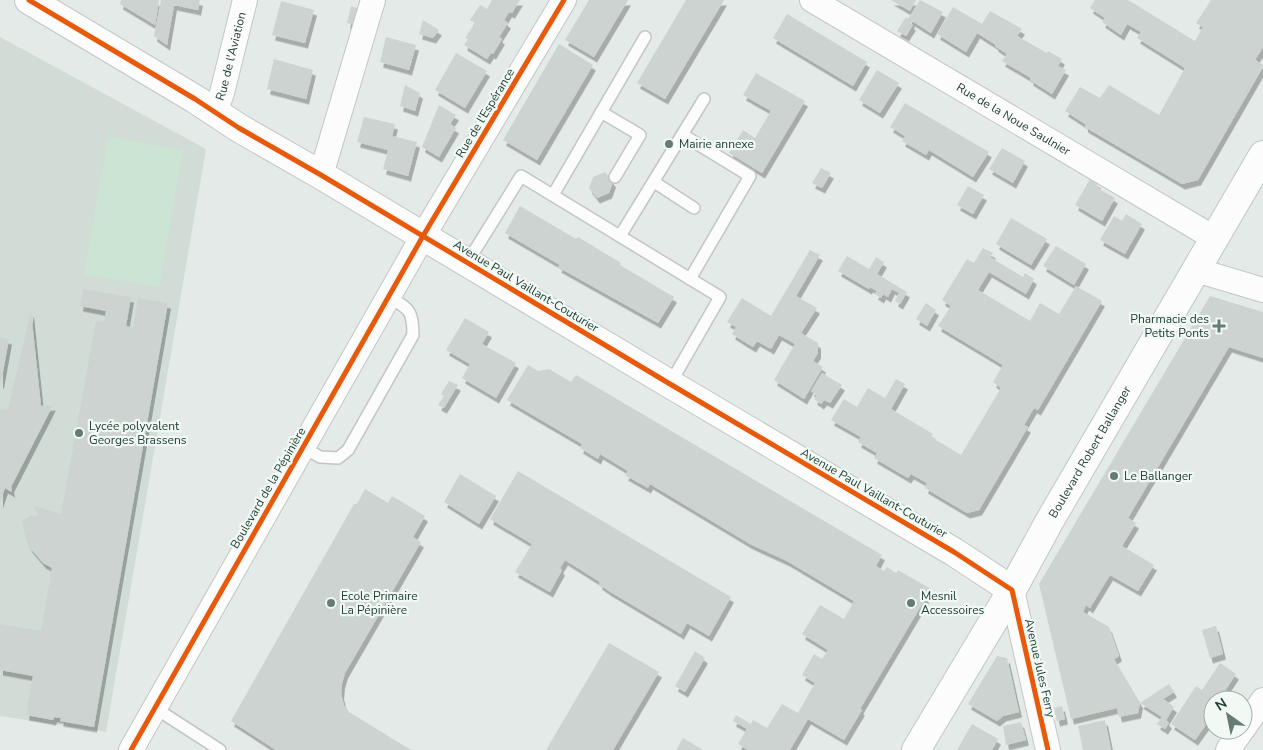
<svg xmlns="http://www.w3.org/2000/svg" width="1263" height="750" font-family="'Nunito Sans',sans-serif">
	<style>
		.built { fill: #d1dcd7 }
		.green { fill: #cce4d3 }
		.building { fill: #ccd3d0; filter: url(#shadow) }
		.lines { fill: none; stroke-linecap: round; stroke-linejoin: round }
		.lane-casing { stroke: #c1c7c4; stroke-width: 14 }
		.street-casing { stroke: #c1c7c4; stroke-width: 26 }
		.secondary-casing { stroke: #bfc8c4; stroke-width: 30 }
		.lane { stroke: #fbfcfb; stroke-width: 11 }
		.street { stroke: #fbfcfb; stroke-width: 24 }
		.secondary { stroke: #fbfcfb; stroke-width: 28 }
		.cycleway-casing { stroke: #f2f9f5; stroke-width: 8 }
		.cycleway { stroke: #e8590c; stroke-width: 5 }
		.poi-dot { fill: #657b74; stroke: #f2f9f5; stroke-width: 2 }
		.labels { text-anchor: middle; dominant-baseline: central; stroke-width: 4.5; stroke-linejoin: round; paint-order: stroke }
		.street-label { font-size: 12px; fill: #203f36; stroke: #f2f9f5 }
		.poi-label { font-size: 12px; fill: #203f36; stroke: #f2f9f5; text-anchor: start }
	</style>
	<defs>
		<filter id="shadow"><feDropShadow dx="3" dy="5.5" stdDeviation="0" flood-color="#0004"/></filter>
	</defs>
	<rect width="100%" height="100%" fill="#e4eae7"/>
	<polygon class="built" points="0,37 206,149 106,732 0,716"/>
	<polygon class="green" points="108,137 183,150 159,287 84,274"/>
	<g class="building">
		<polygon points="121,0 159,0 155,25 120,4"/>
		<polygon points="161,0 200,0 198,10 174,5 167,45 154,36"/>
		<polygon points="492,0 520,0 512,13 509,12 504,20 508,23 499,37 502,39 493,54 491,53 487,59 464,45 468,39 465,38 475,23 470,20 480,5 487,9"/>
		<polygon points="589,0 628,0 594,57 565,40"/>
		<polygon points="686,0 724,0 665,99 637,83"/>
		<polygon points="891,0 916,0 910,11"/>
		<polygon points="920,0 943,12 931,33 912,21 911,24 913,25 906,36 897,31 906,17 908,19"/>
		<polygon points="1095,0 1128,0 1195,41 1203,27 1196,23 1211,0 1263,0 1263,47 1255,60 1263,65 1263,67 1198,180 1182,184 1085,127 1085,124 1065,111 1080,87 1100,98 1109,85 1159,115 1185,68 1137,38 1141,32 1127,24 1121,35 1102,22 1105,18 1090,8"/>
		<polygon points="281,1 314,10 305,43 272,35"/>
		<polygon points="351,6 360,9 356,25 347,23"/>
		<polygon points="953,7 982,24 990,11 1022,29 1017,36 1047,53 1048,51 1062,59 1058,66 1066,70 1052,94 1030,80 1031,78 1002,61 1007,54 995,46 996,45 977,33 966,52 937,34"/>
		<polygon points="787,14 867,62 853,86 773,38"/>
		<polygon points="423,20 439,30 433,38 419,34"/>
		<polygon points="386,37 416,45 409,70 380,62"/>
		<polygon points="559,44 593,65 537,160 503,140"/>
		<polygon points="456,53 487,71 465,108 435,90"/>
		<polygon points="274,59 313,70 306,99 267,89"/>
		<polygon points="877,70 899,83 880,113 859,100"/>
		<polygon points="756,73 805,101 762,173 729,153 743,130 755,138 771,111 743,95"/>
		<polygon points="405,85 420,93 415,111 400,106"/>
		<polygon points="905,103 989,152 973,177 929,150 926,155 902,141 905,136 890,127"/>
		<polygon points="439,105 456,115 450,124 456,128 439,157 422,147"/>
		<polygon points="364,117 395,124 392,136 417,142 408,176 383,169 388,150 357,142"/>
		<polygon points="1002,148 1025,161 1013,183 989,169"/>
		<polygon points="821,168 831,173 822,188 812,183"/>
		<polygon points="605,172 613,182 609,193 597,198 589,188 593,177"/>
		<polygon points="1090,179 1098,183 1096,187 1115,198 1102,221 1075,205"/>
		<polygon points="968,186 984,195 973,214 957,205"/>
		<polygon points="520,206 576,239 578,237 621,263 620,265 674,297 658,323 558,267 560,265 505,233"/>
		<polygon points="1126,214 1142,224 1125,254 1100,240 1114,216 1122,221"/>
		<polygon points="1011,218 1047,239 1031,265 996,244"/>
		<polygon points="1056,246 1086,264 1074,285 1043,266"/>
		<polygon points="983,248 993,253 990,257 1023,277 1025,273 1034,279 1026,294 989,272 978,290 1030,321 1040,303 1059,314 1076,286 1102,301 1038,410 1034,408 1024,425 1028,427 979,510 967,513 925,488 927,483 911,474 908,478 874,458 877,453 858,442 861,437 831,420 844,399 857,407 868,388 885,398 896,379 905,384 891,409 933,434 931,437 961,455 1001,388 993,382 1003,365 938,326 951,306 942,300 967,259 974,263"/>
		<polygon points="810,250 820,255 796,296 817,308 801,333 818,343 818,353 813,361 823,367 804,399 774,380 795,344 779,335 771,349 757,341 753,347 732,334 736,327 727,322 742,298 771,316"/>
		<polygon points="847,256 869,269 876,257 884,262 877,274 907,292 900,304 895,301 899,293 892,289 888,297 883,294 881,298 875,294 877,291 870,287 869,289 838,271"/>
		<polygon points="83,289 131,297 126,326 133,328 138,298 168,303 94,727 60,721 61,718 54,717 53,720 26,715 33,676 0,670 0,624 41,631 52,568 43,563 30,548 26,540 22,521 32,515 34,517 38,514 34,506 61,514 96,321 104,322 106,311 80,306"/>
		<polygon points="1210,296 1263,312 1263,358 1229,347 1128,518 1136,523 1122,546 1154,565 1138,591 1110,575 1090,608 1086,605 1083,612 1109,627 1119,656 1114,659 1140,703 1169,684 1174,692 1163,699 1174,707 1166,720 1169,723 1165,729 1157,724 1162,717 1140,703 1138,713 1119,717 1117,708 1071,719 1039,584"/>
		<polygon points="926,303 936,310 927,326 916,319"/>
		<polygon points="31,311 41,406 53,405 11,487 12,492 5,488 0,503 0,410 8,409"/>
		<polygon points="465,318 489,332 482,344 516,363 496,398 462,378 470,364 446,350"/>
		<polygon points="0,337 9,339 1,383 0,383"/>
		<polygon points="528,365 538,371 549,369 571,382 576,375 882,555 876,566 884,571 887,567 896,573 898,570 931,589 860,709 862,710 844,740 808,719 790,750 748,750 738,744 747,729 733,721 736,715 751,724 753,720 767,728 782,704 798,713 815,683 802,675 814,654 822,659 828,650 802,634 820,605 844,619 854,601 787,561 750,544 650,484 648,488 625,475 628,471 600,454 598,459 580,448 582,444 507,400"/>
		<polygon points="822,373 842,385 830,403 824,400 821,404 814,399 817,395 811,391"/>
		<polygon points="449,381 458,385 444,408 438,405 444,396 441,394"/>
		<polygon points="518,471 731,597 709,636 687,623 681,634 609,591 599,584 600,582 565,560 560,568 562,570 550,592 515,572 532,544 490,519"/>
		<polygon points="460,474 496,496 479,524 444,502"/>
		<polygon points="365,489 388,503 392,496 425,516 413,537 421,542 345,673 342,683 341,694 344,705 349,712 411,750 276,750 231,721 354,504 357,504"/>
		<polygon points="1216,626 1223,654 1210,658 1202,630"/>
		<polygon points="609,643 659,672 613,750 546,750"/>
		<polygon points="695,651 705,658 685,692 675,686"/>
		<polygon points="997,656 1007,658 1019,712 1003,716 997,721 968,704"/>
		<polygon points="1220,663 1236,674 1219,700 1213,700 1213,715 1195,740 1171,724 1196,686 1202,690"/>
		<polygon points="1062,706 1065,719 1057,721 1054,708"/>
		<polygon points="1105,720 1111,750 1083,750 1078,726"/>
		<polygon points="1021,722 1026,740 1006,745 1003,726"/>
		<polygon points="972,724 998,739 992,750 957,750"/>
		<polygon points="683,738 703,750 676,750"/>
	</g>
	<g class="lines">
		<g class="lane-casing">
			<g id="lane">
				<polyline points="601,112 640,135 615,177"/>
				<polyline points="683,135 750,176 690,279"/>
				<polyline points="654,182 694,208"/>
				<polyline points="553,195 645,37"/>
				<polyline points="620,236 704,99"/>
				<polyline points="467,263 521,176 720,297 670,384"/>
				<path d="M303,447L320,457L338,458L348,450L413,335C413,310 409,309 389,297"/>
				<polyline points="155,708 220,750"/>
			</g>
		</g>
		<g class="street-casing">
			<g id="street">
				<path id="s1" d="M812,0L1214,238"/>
				<path id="s2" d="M215,112L222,93L245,0"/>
				<polyline points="321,175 373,0"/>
				<polyline points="1196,270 1263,290"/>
				<polyline points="1012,590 1048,750"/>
				<polyline points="1243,729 1263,700"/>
				<polyline points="131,750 423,236 564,0"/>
				<polyline points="1228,750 1242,730"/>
			</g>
		</g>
		<g class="secondary-casing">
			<g id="secondary">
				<polyline points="29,0 195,99 239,128 321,175 670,384 954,552 1012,590"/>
				<path id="s3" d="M916,750L1012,590L1049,522L1263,155"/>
			</g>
		</g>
		<use href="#lane" class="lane"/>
		<use href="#street" class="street"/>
		<use href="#secondary" class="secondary"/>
		<g class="cycleway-casing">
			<g id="cycleway">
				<polyline points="29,0 195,99 239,128 321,175 670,384 954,552 1012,590 1048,750"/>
				<polyline points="131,750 423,236 564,0"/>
			</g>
		</g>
		<use href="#cycleway" class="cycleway"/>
	</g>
	<g class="poi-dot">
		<circle cx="669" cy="144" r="5"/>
		<path d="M1216.5 318.5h5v5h5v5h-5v5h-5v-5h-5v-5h5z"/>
		<circle cx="79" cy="433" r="5"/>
		<circle cx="1114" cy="476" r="5"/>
		<circle cx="331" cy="603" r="5"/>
		<circle cx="911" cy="603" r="5"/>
	</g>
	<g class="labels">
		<g class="street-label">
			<text stroke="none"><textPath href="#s2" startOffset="58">Rue de l'Aviation</textPath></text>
			<text transform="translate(485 113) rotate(-59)">Rue de l'Espérance</text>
			<text stroke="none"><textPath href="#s1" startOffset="234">Rue de la Noue Saulnier</textPath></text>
			<text transform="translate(526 286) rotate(31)">Avenue Paul Vaillant-Couturier</text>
			<text stroke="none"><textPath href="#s3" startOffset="345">Boulevard Robert Ballanger</textPath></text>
			<text transform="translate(268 488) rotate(-60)">Boulevard de la Pépinière</text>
			<text transform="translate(874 493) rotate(30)">Avenue Paul Vaillant-Couturier</text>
			<text transform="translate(1040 668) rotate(77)">Avenue Jules Ferry</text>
		</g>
		<g class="poi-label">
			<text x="679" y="144">Mairie annexe</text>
			<text x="1209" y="319" text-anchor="end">Pharmacie des<tspan x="1209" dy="14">Petits Ponts</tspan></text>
			<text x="89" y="426">Lycée polyvalent<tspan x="89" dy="14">Georges Brassens</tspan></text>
			<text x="1124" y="476">Le Ballanger</text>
			<text x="341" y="596">Ecole Primaire<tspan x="341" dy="14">La Pépinière</tspan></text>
			<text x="921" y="596">Mesnil<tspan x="921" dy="14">Accessoires</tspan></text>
		</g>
	</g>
	<g transform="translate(1228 715) rotate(327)"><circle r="24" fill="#f2f9f5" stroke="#9eafa9"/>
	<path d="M0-4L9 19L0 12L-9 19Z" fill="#657b74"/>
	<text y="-8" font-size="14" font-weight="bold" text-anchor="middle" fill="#203f36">N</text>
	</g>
</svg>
